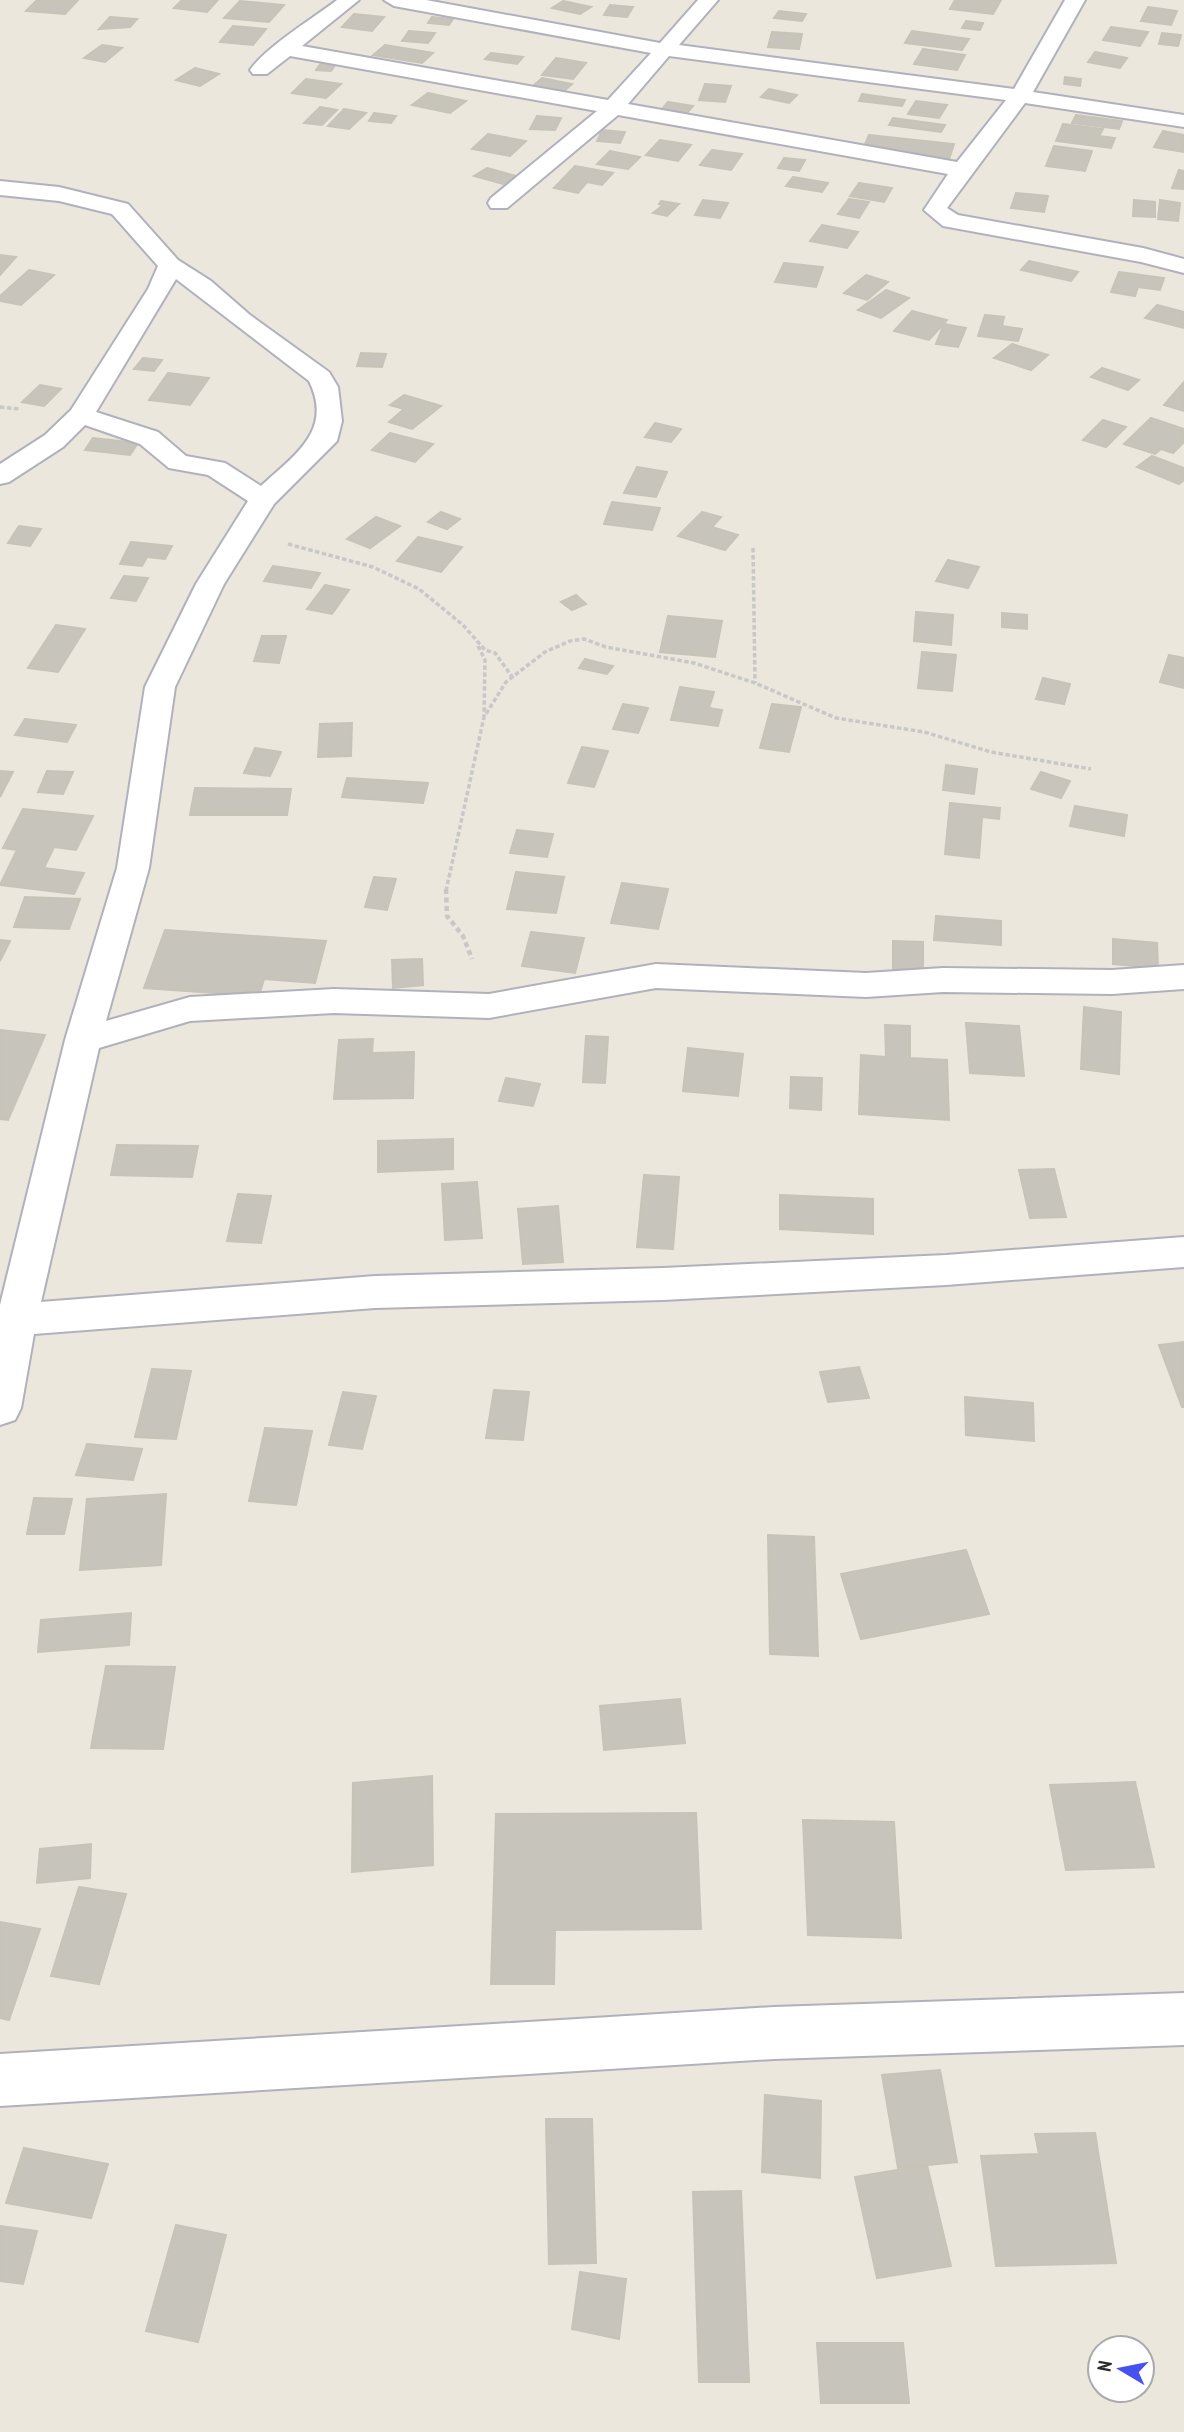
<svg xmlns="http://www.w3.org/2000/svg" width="1184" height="2432" font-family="'PT Sans Narrow',sans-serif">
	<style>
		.building { fill: #c7c5bb; stroke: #c7c3b7; stroke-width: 2 }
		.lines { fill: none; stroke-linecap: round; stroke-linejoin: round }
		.street-casing { stroke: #b0b1bd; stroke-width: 4 }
		.path-far1 { stroke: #c8c8c8; stroke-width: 3.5; stroke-dasharray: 4.5 2.5; stroke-linecap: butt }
		.path { stroke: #c8c8c8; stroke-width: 4.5; stroke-dasharray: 5 3.5; stroke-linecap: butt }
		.street { fill: #fff; fill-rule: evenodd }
	</style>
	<rect width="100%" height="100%" fill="#ebe7dd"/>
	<g class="building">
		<polygon points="37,0 78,0 65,14 26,11"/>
		<polygon points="182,0 210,0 217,1 207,12 174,8"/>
		<polygon points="955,0 1001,0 993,14 950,9"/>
		<polygon points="240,1 284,5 269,22 224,18"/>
		<polygon points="563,1 591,7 580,14 552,8"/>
		<polygon points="610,5 633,7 627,17 604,15"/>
		<polygon points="1148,7 1177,11 1171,25 1141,21"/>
		<polygon points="779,11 806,14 802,21 774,18"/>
		<polygon points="354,14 384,17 372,31 342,27"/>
		<polygon points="110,17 137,19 130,27 99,29"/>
		<polygon points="432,17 453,19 449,25 428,23"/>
		<polygon points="966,21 983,23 980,30 962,28"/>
		<polygon points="233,26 266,29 253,45 220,42"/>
		<polygon points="1111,27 1148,32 1140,46 1103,40"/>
		<polygon points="409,31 435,33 428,43 402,41"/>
		<polygon points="912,31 969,39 962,50 905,43"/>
		<polygon points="772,32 802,34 799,49 768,47"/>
		<polygon points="1162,33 1181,35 1178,46 1159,44"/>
		<polygon points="102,45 122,48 105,62 84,58"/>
		<polygon points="385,45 433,53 422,63 373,55"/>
		<polygon points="923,49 965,55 957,70 914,64"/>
		<polygon points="1095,52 1127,58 1120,68 1088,62"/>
		<polygon points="491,53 523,57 517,64 485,59"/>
		<polygon points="556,58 586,63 573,79 542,75"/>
		<polygon points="321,63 336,64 331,71 316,70"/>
		<polygon points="195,68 219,74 200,86 176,80"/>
		<polygon points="1065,77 1081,79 1080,86 1064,84"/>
		<polygon points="542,78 572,84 563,92 533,86"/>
		<polygon points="306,79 341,84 326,98 292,93"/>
		<polygon points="705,84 731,86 725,102 699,100"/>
		<polygon points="769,89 797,95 789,103 761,97"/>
		<polygon points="428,93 466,101 450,113 412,105"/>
		<polygon points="862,94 905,100 902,106 859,101"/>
		<polygon points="916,101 947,105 939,118 908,114"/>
		<polygon points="668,102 693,106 687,113 662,109"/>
		<polygon points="320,107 337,110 322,125 304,123"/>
		<polygon points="344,109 366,113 349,129 328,126"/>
		<polygon points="374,113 396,116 391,123 369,121"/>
		<polygon points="1076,115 1122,121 1119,129 1072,123"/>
		<polygon points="537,116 561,118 555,130 530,129"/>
		<polygon points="893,118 945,125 941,132 889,125"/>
		<polygon points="1063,124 1103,129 1099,136 1115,138 1111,148 1056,141"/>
		<polygon points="602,130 625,132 620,143 597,141"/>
		<polygon points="1163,131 1184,135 1184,152 1154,147"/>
		<polygon points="488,134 526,141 510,156 472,149"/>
		<polygon points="869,135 954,144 949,159 863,149"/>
		<polygon points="660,140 691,145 678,161 646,155"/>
		<polygon points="1054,146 1092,151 1085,171 1046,166"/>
		<polygon points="712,150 742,154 731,170 700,165"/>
		<polygon points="610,151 640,157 628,169 597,164"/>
		<polygon points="784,158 805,160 799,171 778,168"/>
		<polygon points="575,166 613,173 602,185 587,182 578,193 554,188"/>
		<polygon points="487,168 516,176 503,184 474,176"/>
		<polygon points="1179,170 1184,171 1184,189 1172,188"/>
		<polygon points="793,177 828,183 822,192 786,186"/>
		<polygon points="859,183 892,188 884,202 850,196"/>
		<polygon points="1016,193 1048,196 1044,212 1011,208"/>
		<polygon points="849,199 869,202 859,218 838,214"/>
		<polygon points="703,200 728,203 720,218 695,215"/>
		<polygon points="1134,200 1155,202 1155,217 1133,216"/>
		<polygon points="1160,200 1180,203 1178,221 1158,219"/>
		<polygon points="661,201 679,204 667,216 653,213 663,205 659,204"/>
		<polygon points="822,225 858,232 847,248 810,241"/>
		<polygon points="0,255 16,257 0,275"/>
		<polygon points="1029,261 1078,272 1071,281 1021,270"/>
		<polygon points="784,263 823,267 816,287 775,282"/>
		<polygon points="29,270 54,275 21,305 0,301 0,296"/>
		<polygon points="1119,272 1164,278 1160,290 1138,287 1135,296 1111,292"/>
		<polygon points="866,275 888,282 867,300 844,293"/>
		<polygon points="886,290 909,298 881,318 858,310"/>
		<polygon points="1157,305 1184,312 1184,328 1145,318"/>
		<polygon points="912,311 947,320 929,340 894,331"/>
		<polygon points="985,315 1004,317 1002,326 1022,329 1018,341 978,336"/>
		<polygon points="944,324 966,328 958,347 936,344"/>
		<polygon points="1012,344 1048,355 1031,370 994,358"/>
		<polygon points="361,353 386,354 382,367 357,366"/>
		<polygon points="143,358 162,360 154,371 134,369"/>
		<polygon points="1102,368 1139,380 1128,390 1091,377"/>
		<polygon points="168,373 209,378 190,405 149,400"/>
		<polygon points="1183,383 1184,411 1164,405"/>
		<polygon points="40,385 61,389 44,406 22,402"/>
		<polygon points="404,395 441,406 412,429 389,422 404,409 390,405"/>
		<polygon points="1151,418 1184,429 1184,442 1173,453 1161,449 1155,454 1124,444"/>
		<polygon points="1103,420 1126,427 1106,447 1083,440"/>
		<polygon points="655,423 681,429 671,442 645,437"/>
		<polygon points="390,433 433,444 415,462 372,450"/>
		<polygon points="93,438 138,443 130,455 85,450"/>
		<polygon points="1152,456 1184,468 1184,480 1179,484 1137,467"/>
		<polygon points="637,467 667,472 656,497 624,493"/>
		<polygon points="612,502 660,508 652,530 604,524"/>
		<polygon points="441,512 460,519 447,529 428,522"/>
		<polygon points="702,512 721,517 712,527 738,535 725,550 678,536"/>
		<polygon points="376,517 400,526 370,548 347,539"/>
		<polygon points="19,526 41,529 30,546 8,543"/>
		<polygon points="418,537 462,547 441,572 397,561"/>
		<polygon points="131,542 172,546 165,559 147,557 142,566 120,564"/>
		<polygon points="948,560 979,567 968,588 936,581"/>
		<polygon points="273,566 320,573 311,588 264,581"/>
		<polygon points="124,576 148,578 136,601 111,598"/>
		<polygon points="325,585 349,590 332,614 307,609"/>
		<polygon points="576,595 586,604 572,610 561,602"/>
		<polygon points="916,612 953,615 951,645 914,641"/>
		<polygon points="1002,613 1027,615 1027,629 1002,627"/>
		<polygon points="668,616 722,621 715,657 660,652"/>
		<polygon points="56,625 85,629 58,672 28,668"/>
		<polygon points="262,636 286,636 279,663 254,661"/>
		<polygon points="922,652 956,655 952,691 918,688"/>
		<polygon points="1169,655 1184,658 1184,688 1160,682"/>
		<polygon points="585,659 613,666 607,674 579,668"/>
		<polygon points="1043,678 1070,684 1064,704 1036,699"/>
		<polygon points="680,687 714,692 709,708 722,710 718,726 671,720"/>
		<polygon points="623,704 648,708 638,733 613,729"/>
		<polygon points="772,704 801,707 789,752 760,748"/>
		<polygon points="25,719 76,725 67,742 15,735"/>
		<polygon points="352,723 351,756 318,757 320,724"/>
		<polygon points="582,747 608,751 594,787 568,783"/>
		<polygon points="255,748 281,752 270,776 244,773"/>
		<polygon points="946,765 977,769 974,794 943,790"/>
		<polygon points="0,771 13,772 0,797"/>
		<polygon points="47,771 73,772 63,794 38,792"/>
		<polygon points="1041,772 1070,781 1061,798 1031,789"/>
		<polygon points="347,778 428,783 423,803 342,797"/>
		<polygon points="195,788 291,789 287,815 190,815"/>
		<polygon points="950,803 1000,808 999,819 982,817 979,858 945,854"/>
		<polygon points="1075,806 1127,815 1124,836 1070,826"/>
		<polygon points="23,809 93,816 76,850 54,847 44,868 84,873 74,894 0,885 17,850 3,848"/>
		<polygon points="517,830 553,834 547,857 510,853"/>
		<polygon points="516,872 564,877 556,913 507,909"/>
		<polygon points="374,877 396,879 387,910 365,907"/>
		<polygon points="622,883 668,889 658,929 611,923"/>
		<polygon points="25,897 80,899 69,929 14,927"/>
		<polygon points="936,916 1001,921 1001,945 934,940"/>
		<polygon points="165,930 326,941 315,983 264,979 259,996 144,988"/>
		<polygon points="531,932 584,938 575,973 522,966"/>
		<polygon points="1113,939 1157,943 1158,968 1113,964"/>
		<polygon points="0,940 10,941 0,961"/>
		<polygon points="893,941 923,942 923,971 893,969"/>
		<polygon points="422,959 423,985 393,988 392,960"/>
		<polygon points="1084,1007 1121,1012 1119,1074 1081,1069"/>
		<polygon points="966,1023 1019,1026 1024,1076 970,1073"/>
		<polygon points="885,1025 910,1026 910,1058 947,1060 949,1120 859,1114 861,1055 886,1057"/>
		<polygon points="0,1030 45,1035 8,1120 0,1119"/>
		<polygon points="586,1036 608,1037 605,1083 583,1082"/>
		<polygon points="373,1039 372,1053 414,1052 413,1098 334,1099 339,1040"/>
		<polygon points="688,1048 743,1054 738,1096 683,1091"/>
		<polygon points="791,1077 822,1078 821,1110 790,1108"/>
		<polygon points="506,1078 540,1084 533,1106 499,1101"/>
		<polygon points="453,1139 453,1169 378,1172 378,1141"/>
		<polygon points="117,1145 198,1146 192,1177 111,1175"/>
		<polygon points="1054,1169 1066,1217 1030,1218 1019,1170"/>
		<polygon points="644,1175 679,1177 673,1249 637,1247"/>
		<polygon points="477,1182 482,1238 445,1240 442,1184"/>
		<polygon points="238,1194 271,1196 261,1243 227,1241"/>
		<polygon points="780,1195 873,1199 873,1234 780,1229"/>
		<polygon points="558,1206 563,1262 523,1264 518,1209"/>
		<polygon points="1184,1342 1184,1407 1182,1407 1159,1345"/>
		<polygon points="859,1367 869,1398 828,1402 820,1372"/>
		<polygon points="152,1369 191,1371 176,1439 135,1437"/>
		<polygon points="494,1390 529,1392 523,1440 486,1438"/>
		<polygon points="343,1392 376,1396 362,1449 329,1445"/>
		<polygon points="965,1397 1033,1403 1034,1441 966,1435"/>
		<polygon points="265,1428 312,1431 296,1505 249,1501"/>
		<polygon points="87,1444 142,1449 133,1480 76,1475"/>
		<polygon points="166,1494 161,1565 80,1570 87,1499"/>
		<polygon points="34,1498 72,1499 64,1534 27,1534"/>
		<polygon points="768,1535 814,1537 818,1656 770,1654"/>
		<polygon points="966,1550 989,1614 861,1639 841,1574"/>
		<polygon points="131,1613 129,1645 38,1652 41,1620"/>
		<polygon points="106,1666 175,1667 163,1749 91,1748"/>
		<polygon points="680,1699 685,1743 604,1750 600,1706"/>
		<polygon points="432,1776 433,1865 352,1872 353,1783"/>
		<polygon points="1135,1782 1154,1867 1066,1870 1050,1785"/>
		<polygon points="696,1813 701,1929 555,1930 554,1984 491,1984 496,1814"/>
		<polygon points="803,1820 894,1822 901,1938 808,1935"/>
		<polygon points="91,1844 90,1878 37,1883 40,1849"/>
		<polygon points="79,1887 126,1894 99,1984 51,1976"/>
		<polygon points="0,1922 40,1929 9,2020 0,2018"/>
		<polygon points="940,2070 957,2162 898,2168 882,2075"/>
		<polygon points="765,2095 821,2101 820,2178 762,2172"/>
		<polygon points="546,2119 592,2119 596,2263 549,2264"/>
		<polygon points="1095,2133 1116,2263 996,2266 981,2156 1039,2154 1035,2134"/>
		<polygon points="24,2148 108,2164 91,2218 6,2203"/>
		<polygon points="927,2165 951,2266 877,2278 855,2177"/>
		<polygon points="741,2191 749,2382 699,2382 693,2192"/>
		<polygon points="176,2225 226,2235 198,2342 146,2331"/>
		<polygon points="0,2226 37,2231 23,2284 0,2281"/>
		<polygon points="580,2272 626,2279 619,2339 572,2329"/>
		<polygon points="817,2343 903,2343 909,2403 821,2403"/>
	</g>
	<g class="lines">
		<g class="street-casing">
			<g id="street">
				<path d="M337,0H359L302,46L608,100L651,53L394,6L384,0H426L660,43L698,0H718L679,45L1014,89L1065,0H1085L1033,92L1184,115V127L1025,103L947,208L958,215L1143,248L1184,259V273L1141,262L943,226L924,210L948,174L618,115L507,208H491L488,203L491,198L597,111L290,56L267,74H253L250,70C266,47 312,19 337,0ZM669,56L1006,100L957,162L628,104Z"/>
				<path d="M0,181L59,187L128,204L178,260L211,281L250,315L329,372L338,387L342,421L337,441L274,504L224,584L175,687L149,868L106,1021L190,997L334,989L489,994L656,964L866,973L943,968L1112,970L1184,965V989L1112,994L943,992L866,997L656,988L489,1018L334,1013L190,1021L99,1048L41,1302L375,1276L663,1268L946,1255L1184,1237V1267L946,1285L663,1300L375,1308L34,1334L21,1408L15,1420L0,1425V1305L65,1040L117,868L145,687L196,584L248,501L208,475L169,468L140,444L85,425L63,447L9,482L0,484V464L45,435L71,410L148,289L158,266L112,214L59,201L0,195ZM176,279L309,381C334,431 293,456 261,486L225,463L186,456L158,432L96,412Z"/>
				<polygon points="1184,1993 1184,2045 774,2059 0,2106 0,2054 774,2007"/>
			</g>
		</g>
		<g class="path-far1">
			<polyline points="0,407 20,409"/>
			<polyline points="288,544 373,567 419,589 463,625 485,650 495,653 513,678"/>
			<polyline points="753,548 755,683"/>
			<polyline points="478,646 485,660 484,716"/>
			<polyline points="446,891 484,717 506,682 545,652 570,641 584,639 606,647 694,663 755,683 836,718 924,732 991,752 1091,769"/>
		</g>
		<polyline class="path" points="446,889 447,916 463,936 472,959"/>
		<use href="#street" class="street"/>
	</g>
	<g transform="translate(1121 2369) rotate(280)"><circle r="33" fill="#ffffff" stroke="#aaaaaa" stroke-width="2"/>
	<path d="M0-5L12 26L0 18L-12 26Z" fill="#4551f1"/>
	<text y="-10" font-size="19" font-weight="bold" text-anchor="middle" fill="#2a2a2a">N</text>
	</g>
</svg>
